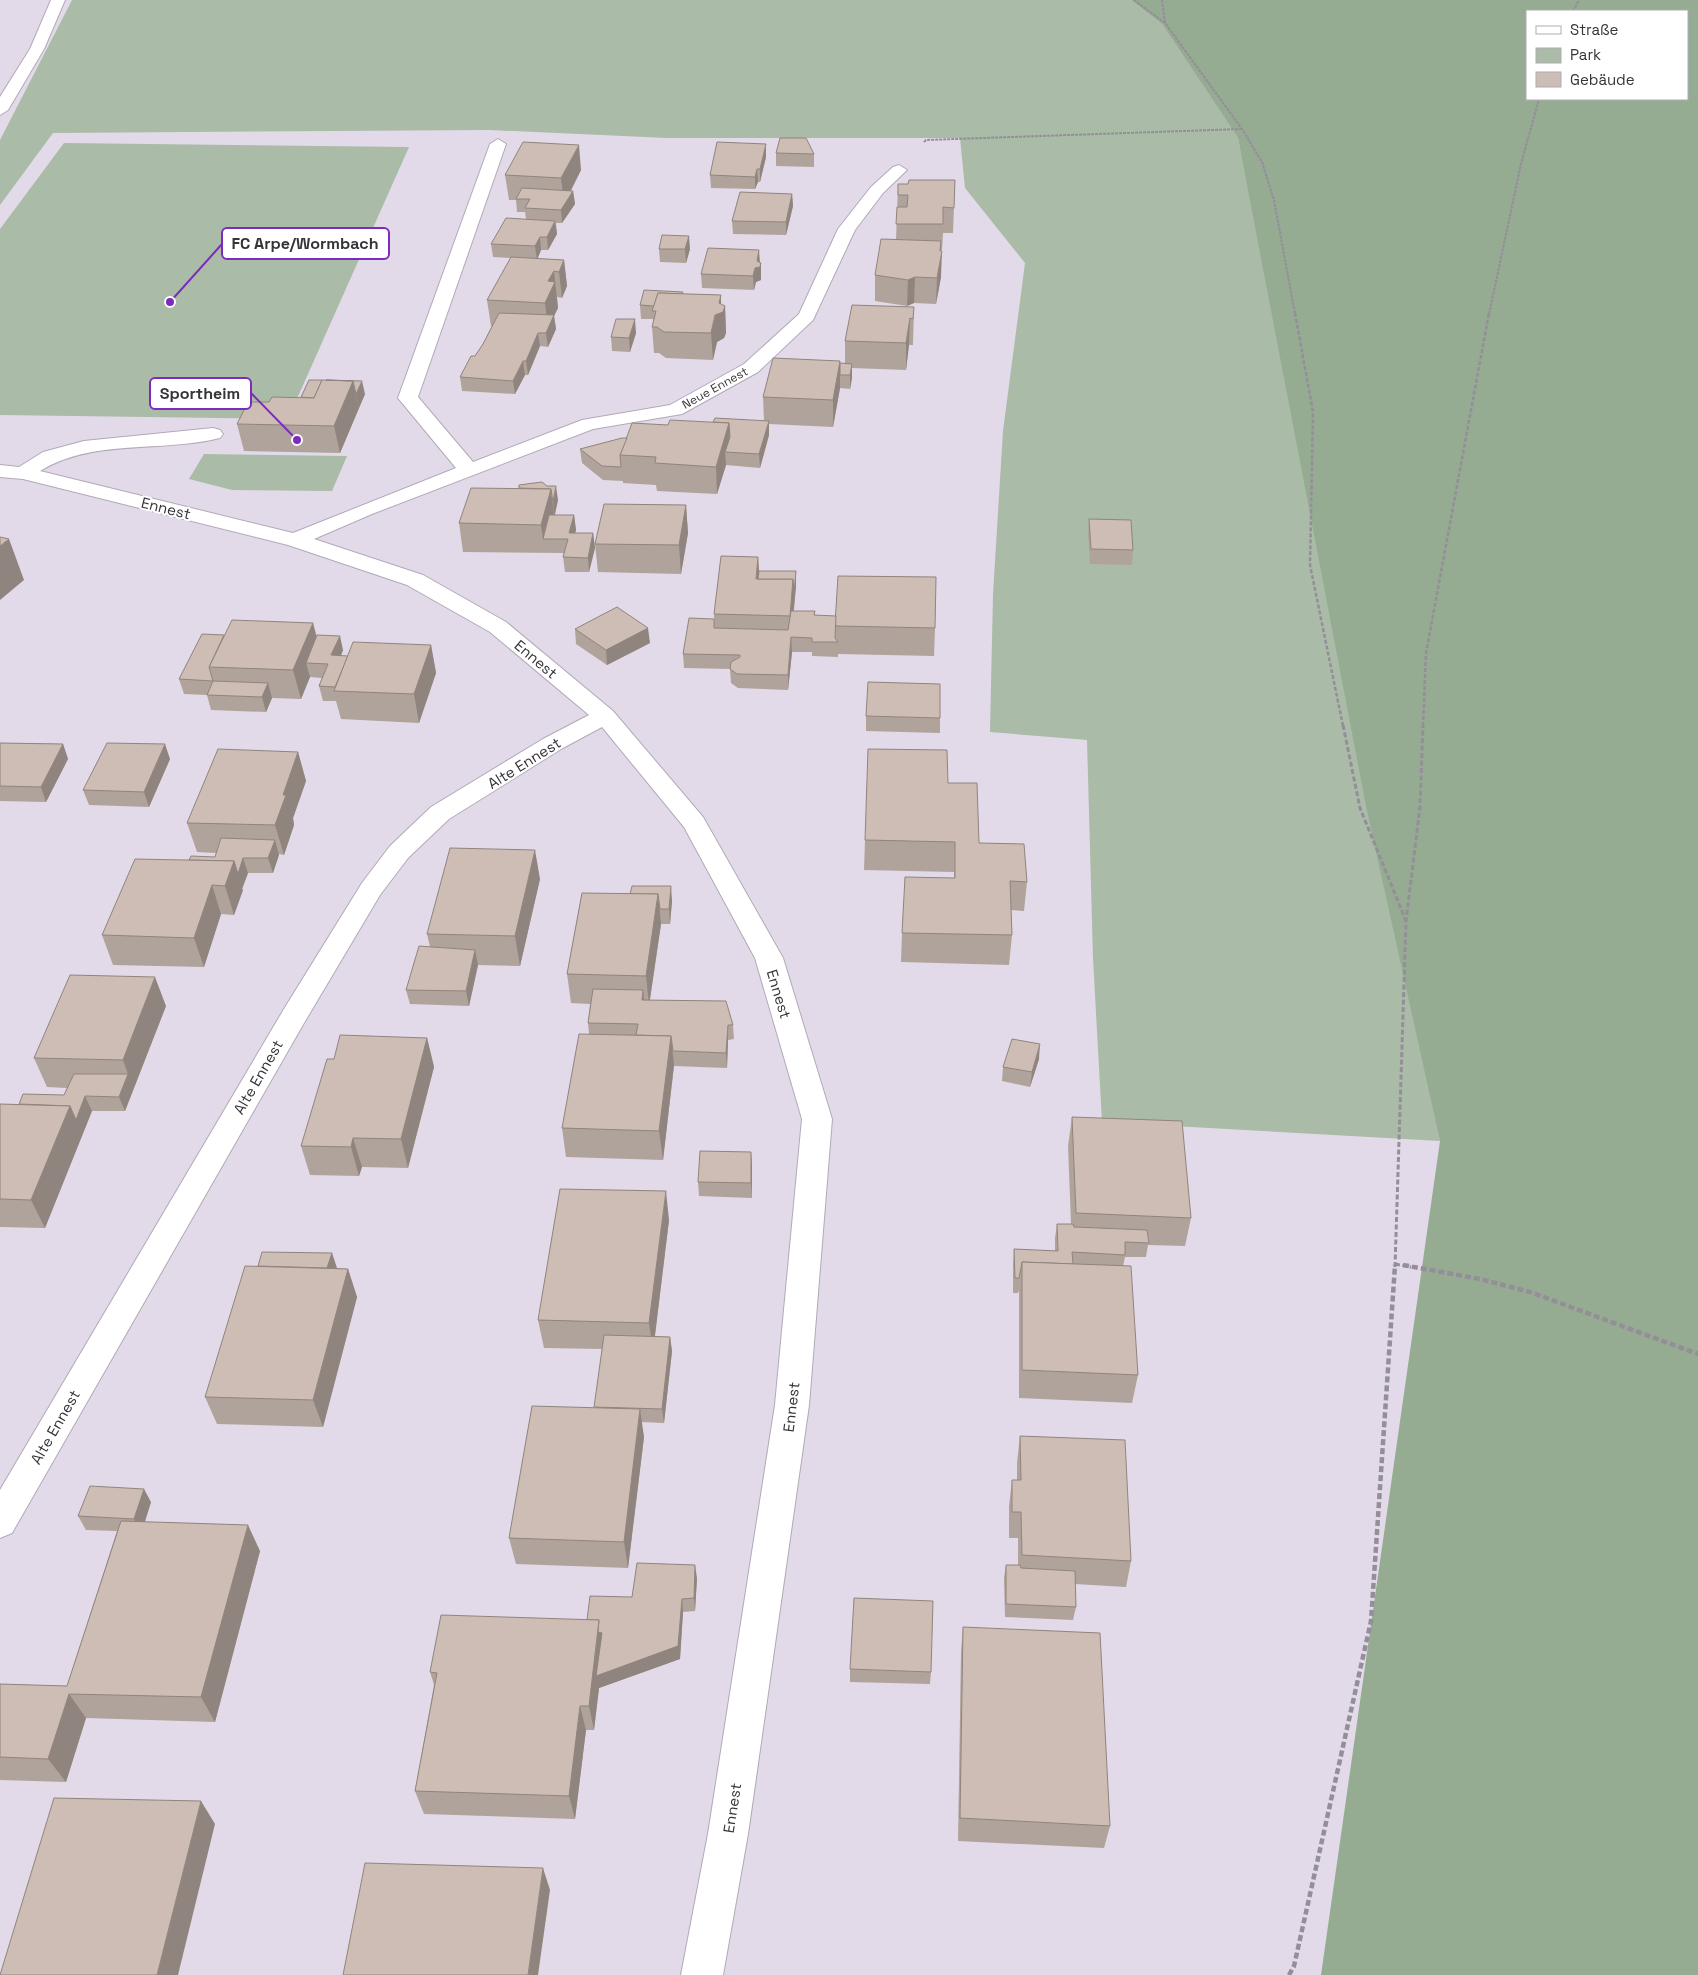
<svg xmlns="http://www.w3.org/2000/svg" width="1698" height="1975" font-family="'Space Grotesk',sans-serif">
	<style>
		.green { fill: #aabba8 }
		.forest { fill: #95ac92; fill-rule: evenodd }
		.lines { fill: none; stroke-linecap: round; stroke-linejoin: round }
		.minor-casing { stroke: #b2a9b7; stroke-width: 2 }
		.path-far3 { stroke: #948e99; stroke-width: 2; stroke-dasharray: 3 1; stroke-linecap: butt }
		.path-far2 { stroke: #948e99; stroke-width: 2.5; stroke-dasharray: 4 2; stroke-linecap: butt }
		.path-far1 { stroke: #948e99; stroke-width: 3; stroke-dasharray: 5 2.5; stroke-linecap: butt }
		.path { stroke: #948e99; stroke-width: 4.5; stroke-dasharray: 6 3; stroke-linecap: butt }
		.minor { fill: #fff; fill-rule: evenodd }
		.wall { fill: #b0a39b }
		.shaded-wall { fill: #90847e }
		.building { fill: #cdbdb4; stroke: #90847e }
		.labels { text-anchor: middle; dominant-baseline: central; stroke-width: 4; stroke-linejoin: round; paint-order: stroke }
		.far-street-label { font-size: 12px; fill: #363339; stroke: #fff }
		.street-label { font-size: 15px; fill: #363339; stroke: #fff }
		.leader { fill: none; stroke: #7b2cbf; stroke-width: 2 }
		.callout-dot { fill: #7b2cbf; stroke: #fff; stroke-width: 2 }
		.callout { fill: #fff; stroke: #7b2cbf; stroke-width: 2 }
		.callout-label { font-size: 16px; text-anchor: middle; font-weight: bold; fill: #363339 }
	</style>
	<rect width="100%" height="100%" fill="#e3dae9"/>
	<g class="green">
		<polygon points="72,0 1131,0 1162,24 1238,138 1440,1141 1102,1122 1093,958 1087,740 990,732 993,594 1003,431 1025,263 965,188 960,138 667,138 490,130 53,133 0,205 0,140"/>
		<polygon points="64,143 409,147 288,419 0,415 0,229"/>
		<polygon points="204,454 347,456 332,491 232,490 189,479"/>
	</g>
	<path class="forest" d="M1131,0H1698V1975H1321L1440,1141L1367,811L1238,138L1162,24ZM1527,11H1687V99H1527Z"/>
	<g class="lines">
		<g class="minor-casing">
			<g id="minor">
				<polygon points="51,0 65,0 44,49 8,110 0,115 0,97 30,49"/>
				<path d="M498,139L506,144L418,397L473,462L582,420L670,405L744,364L799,314L838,229L871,187L893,167L899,165L907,170L883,193L855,230L813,320L758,372L682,414L593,429L372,514L314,539L423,575L506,622L613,711L703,817L783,958L832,1119L809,1405L748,1834L723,1975H681L708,1834L775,1405L802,1119L755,958L684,827L602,727L561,749L449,819L408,858L380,895L304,1023L12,1533L0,1538V1490L284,1009L362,883L390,846L431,807L543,739L589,715L490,632L407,585L288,545L23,479L0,477V465L19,467L43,452L84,441L213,428L220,430L223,434L220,438C161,453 93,438 40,471L293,533L456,468L398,398L490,144Z"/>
			</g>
		</g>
		<g class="path-far3">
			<polyline points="1134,0 1165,23 1242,129 1262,162 1274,200 1295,314"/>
			<polyline points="1162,0 1165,23"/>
			<polyline points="1573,11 1579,0"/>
			<polyline points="924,142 926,140 1241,129"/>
			<polyline points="1489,314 1521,164 1539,99"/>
		</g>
		<g class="path-far2">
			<polyline points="1295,313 1313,412 1310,565 1343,726"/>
			<polyline points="1423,726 1426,653 1489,313"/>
		</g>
		<g class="path-far1">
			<polyline points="1343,725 1360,808 1406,921"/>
			<polyline points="1395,1264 1411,1267"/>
			<polyline points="1395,1267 1406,921 1420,807 1423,725"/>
		</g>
		<g class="path">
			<polyline points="1403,1265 1480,1279 1530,1292 1698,1354"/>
			<polyline points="1289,1975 1294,1966 1371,1621 1395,1265"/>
		</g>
		<use href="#minor" class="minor"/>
	</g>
	<g class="wall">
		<polygon points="766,144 766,157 760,182 758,182 755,189 711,188 710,175"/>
		<polygon points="776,153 814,154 814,167 776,166"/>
		<polygon points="581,170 571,191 573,191 575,204 562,223 556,223 557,234 548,250 541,250 537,259 564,260 567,286 562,298 557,297 558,308 554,316 556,329 548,347 540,346 528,375 525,375 515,394 462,391 460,377 475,356 483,344 492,326 491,326 487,300 511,258 493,257 491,244 526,219 525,212 517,212 516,200 509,200 505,175"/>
		<polygon points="955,180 953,233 943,233 942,250 941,250 941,277 936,304 914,303 907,306 875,301 875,275 896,240 898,184 908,184"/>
		<polygon points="792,194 793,206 786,235 733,234 732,221"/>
		<polygon points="659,249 690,249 686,263 660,262"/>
		<polygon points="760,262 761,276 761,280 756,282 754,290 702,288 701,274"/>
		<polygon points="683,294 721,295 721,305 725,306 726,333 724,338 717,342 713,360 666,358 659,353 654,353 652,327 653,322 653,319 641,319 640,305"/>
		<polygon points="914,307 913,345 909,345 906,370 852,368 852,378 850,389 840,388 833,427 769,424 769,435 760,468 726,465 717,494 657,491 656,485 623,483 623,481 603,480 582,463 580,449 627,438 668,425 713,422 764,421 763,397 840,361 840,363 845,364 845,341"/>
		<polygon points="636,333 630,352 612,351 611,337"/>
		<polygon points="309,380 365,394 340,453 244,451 237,424 269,402 301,397"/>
		<polygon points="558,500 555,515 574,515 576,530 575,533 593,533 595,548 589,572 565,572 563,557 564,553 463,552 459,523"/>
		<polygon points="686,505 688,533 681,574 598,572 595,544"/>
		<polygon points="1089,519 1133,550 1132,565 1090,564 1088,533"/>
		<polygon points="758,557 759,571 796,586 794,611 815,611 815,615 935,628 934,656 838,654 838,657 812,656 812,652 792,652 788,690 738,688 731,683 730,669 684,668 683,654 714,619 714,614"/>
		<polygon points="313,623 317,637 343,650 341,656 348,656 431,645 436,673 419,723 341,719 336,701 323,701 319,686 322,678 310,677 301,699 272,698 266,712 211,710 207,695 184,694 179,679 224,635"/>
		<polygon points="575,629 650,643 607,665 576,644"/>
		<polygon points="866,716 940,718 940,733 866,731"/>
		<polygon points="0,743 63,744 68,759 46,802 0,801"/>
		<polygon points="298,752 306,781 293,818 294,825 284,855 279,854 273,873 248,873 242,889 243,890 234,915 221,914 204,967 113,965 102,935 189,860 215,857 216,853 197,852 187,823"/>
		<polygon points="170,759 149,807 89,805 83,790"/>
		<polygon points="948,783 979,843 1027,882 1024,911 1011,910 1012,935 1009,965 901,962 902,933 954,878 954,872 864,870 865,840"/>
		<polygon points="540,879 520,966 478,965 469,1006 410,1004 406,990 430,947 427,934"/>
		<polygon points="582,893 672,901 670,924 661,924 650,1000 733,1025 734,1039 728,1040 727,1068 674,1066 663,1160 566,1157 562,1128 589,1034 588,1023 590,1004 571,1003 567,974"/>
		<polygon points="166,1006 125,1111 92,1111 45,1228 0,1227 0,1104 19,1104 64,1095 67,1088 47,1087 34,1058"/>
		<polygon points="427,1038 434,1067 408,1168 362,1167 359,1176 310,1175 301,1146 334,1059"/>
		<polygon points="1039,1059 1030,1087 1002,1081 1003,1067"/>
		<polygon points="1072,1117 1191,1218 1185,1246 1148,1245 1146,1257 1125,1257 1123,1266 1138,1375 1132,1403 1019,1398 1019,1290 1018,1293 1013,1293 1013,1264 1014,1249 1055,1251 1055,1238 1057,1224 1071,1224 1068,1146"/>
		<polygon points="751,1152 752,1167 752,1198 699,1196 698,1182"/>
		<polygon points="669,1220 655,1336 670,1337 672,1351 664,1423 641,1422 644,1437 628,1568 516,1564 509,1538 595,1408 602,1349 544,1348 538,1320"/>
		<polygon points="332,1253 336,1268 348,1269 357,1297 323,1427 217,1424 205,1397 258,1266"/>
		<polygon points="1020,1436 1131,1561 1126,1587 1075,1584 1076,1607 1073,1620 1005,1617 1004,1578 1006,1565 1018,1565 1018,1538 1009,1538 1009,1506 1012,1480 1017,1480 1017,1463"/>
		<polygon points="151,1502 145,1522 260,1551 215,1722 86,1718 66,1782 0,1780 0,1684 67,1686 117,1531 86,1530 78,1516"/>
		<polygon points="697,1578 695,1611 683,1612 680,1659 599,1688 594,1730 586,1730 575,1819 424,1814 415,1791 434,1685 430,1672 587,1620 632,1597"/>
		<polygon points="963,1627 1110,1826 1104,1848 958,1841 961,1652"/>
		<polygon points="850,1669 931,1672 930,1684 850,1682"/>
	</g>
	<g class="shaded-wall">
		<polygon points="766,144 766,157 760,182 760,169"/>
		<polygon points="579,145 581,170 564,203 561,178"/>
		<polygon points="757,169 758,182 755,189 755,177"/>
		<polygon points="573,191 575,204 562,223 561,210"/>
		<polygon points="792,194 793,206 786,235 786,222"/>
		<polygon points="555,221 557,234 548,250 547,237"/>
		<polygon points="689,236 690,249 686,263 685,249"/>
		<polygon points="540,237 541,250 537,260 535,246"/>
		<polygon points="941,241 940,261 942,251 941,277 936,304 937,278"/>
		<polygon points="759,250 760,263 761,263 761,280 756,282 754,290 753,276"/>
		<polygon points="564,260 567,286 562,298 559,272"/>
		<polygon points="554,271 558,308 554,316 556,329 548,347 546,333 548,329 545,303 548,281"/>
		<polygon points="915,277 914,303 907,306 908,280"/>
		<polygon points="721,295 721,312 725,306 726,333 724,338 717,342 713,360 711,333"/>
		<polygon points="910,318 909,345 906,370 906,343"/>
		<polygon points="635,319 636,333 630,352 629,338"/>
		<polygon points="538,333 540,346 528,375 526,361"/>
		<polygon points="523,361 525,375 515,394 513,381"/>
		<polygon points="840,361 840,388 833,427 833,400"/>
		<polygon points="852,364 852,378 850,389 850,375"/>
		<polygon points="353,381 359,408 340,453 334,426"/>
		<polygon points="362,381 365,394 359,408 356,394"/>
		<polygon points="769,421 769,435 760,468 759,454"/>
		<polygon points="729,423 730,451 725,452 726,465 717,494 716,467"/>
		<polygon points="556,486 558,500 554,517 553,502"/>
		<polygon points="551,489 554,517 543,539 541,525"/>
		<polygon points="686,505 688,533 681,574 679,545"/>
		<polygon points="574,515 576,530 571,547 569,533"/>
		<polygon points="593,533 595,548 589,572 588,558"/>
		<polygon points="9,539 24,580 0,600 0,546"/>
		<polygon points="758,557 760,585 756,579"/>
		<polygon points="796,571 796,586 790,644 790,616 793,579"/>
		<polygon points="313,623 320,652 306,663 310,677 301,699 293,670"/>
		<polygon points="648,628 650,643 607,665 606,650"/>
		<polygon points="340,636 343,650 335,670 331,655"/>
		<polygon points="791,637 792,652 788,690 788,675"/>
		<polygon points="431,645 436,673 419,723 414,694"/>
		<polygon points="268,683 272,698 266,712 262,697"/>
		<polygon points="63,744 68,759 46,802 41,787"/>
		<polygon points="165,744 170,759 149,807 144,792"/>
		<polygon points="298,752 306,781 293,818 294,825 284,855 275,825 283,795"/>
		<polygon points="275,840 279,855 273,873 268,858"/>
		<polygon points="535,850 540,879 520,966 515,936"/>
		<polygon points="243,858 248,873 242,889 243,890 234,915 225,886 234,861"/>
		<polygon points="212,885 221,914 204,967 194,938"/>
		<polygon points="671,886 672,901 670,924 669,909"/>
		<polygon points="658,894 661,924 649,1005 646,976"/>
		<polygon points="475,950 478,965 469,1006 466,991"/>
		<polygon points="155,977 166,1006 125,1111 119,1097 128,1074 123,1060"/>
		<polygon points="643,990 645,1005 642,1000"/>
		<polygon points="728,1025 728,1040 727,1068 726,1053"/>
		<polygon points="671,1036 674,1065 663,1160 659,1131"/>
		<polygon points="427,1038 434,1067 408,1168 401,1139"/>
		<polygon points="1040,1044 1039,1059 1030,1087 1032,1072"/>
		<polygon points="85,1096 92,1111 45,1228 31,1200 70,1106"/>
		<polygon points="353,1138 362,1167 359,1176 351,1147"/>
		<polygon points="751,1152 752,1167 752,1198 751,1183"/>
		<polygon points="666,1191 669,1220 653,1351 649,1323"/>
		<polygon points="332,1253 337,1268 327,1296 322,1282"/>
		<polygon points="348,1269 357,1297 323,1427 313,1400"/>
		<polygon points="670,1337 672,1351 664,1423 662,1409"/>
		<polygon points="640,1409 644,1437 628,1568 624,1542"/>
		<polygon points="144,1489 151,1502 141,1533 134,1519"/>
		<polygon points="248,1525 260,1551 215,1722 201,1697"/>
		<polygon points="695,1565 697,1578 695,1611 694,1598"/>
		<polygon points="682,1599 683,1612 680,1659 599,1688 594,1730 589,1706 599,1620"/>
		<polygon points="69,1694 86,1718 66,1782 48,1759"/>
		<polygon points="580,1706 586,1730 575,1819 569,1796"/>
		<polygon points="201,1801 215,1824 178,1975 157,1975"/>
		<polygon points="543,1868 550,1890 538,1975 528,1975"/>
	</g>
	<g class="building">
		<polygon points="780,138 806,138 814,154 776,153"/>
		<polygon points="523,142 579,145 561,178 505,175"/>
		<polygon points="717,142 766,144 760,169 757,169 755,177 710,175"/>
		<polygon points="909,180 955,180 954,208 943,207 943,224 896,224 897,207 907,207 908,195 898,195 898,184 908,184"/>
		<polygon points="522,188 573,191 561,210 525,208 530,199 516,199"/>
		<polygon points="740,192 792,194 786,222 732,221"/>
		<polygon points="506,218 555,221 547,237 540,237 535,246 491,244"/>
		<polygon points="662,235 689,236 685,249 659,249"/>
		<polygon points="881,239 941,241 940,251 942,251 937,278 915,277 908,280 875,275"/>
		<polygon points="708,248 759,250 757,261 761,263 760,267 755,268 753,276 701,274"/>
		<polygon points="511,257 564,260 559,272 554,271 548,281 555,282 545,303 487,300"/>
		<polygon points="644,290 683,292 682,294 658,293 654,306 640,305"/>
		<polygon points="658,293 721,295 719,303 725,306 723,312 715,315 711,333 664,332 657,327 652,327 656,311 652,311"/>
		<polygon points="852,305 914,307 913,319 910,318 906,343 845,341"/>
		<polygon points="499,313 554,315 546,333 538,333 526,361 523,361 513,381 460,377 471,356 475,356 483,344"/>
		<polygon points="616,319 635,319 629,338 611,337"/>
		<polygon points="773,358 840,361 833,400 763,397"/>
		<polygon points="840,363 852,364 850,375 840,375"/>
		<polygon points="309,380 322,380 314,398 301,397"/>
		<polygon points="322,380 353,381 334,426 237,424 248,402 269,402 272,397 314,398"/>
		<polygon points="326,380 362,381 356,394 353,381"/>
		<polygon points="715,418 769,421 759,454 725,452 730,437 729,423 713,422"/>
		<polygon points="670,420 729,423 716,467 655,463 656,457 620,455 632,423 668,425"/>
		<polygon points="622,438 627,438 620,455 621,467 602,466 580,449"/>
		<polygon points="542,482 547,486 556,486 553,502 551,489 519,488 519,485"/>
		<polygon points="471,488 551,489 541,525 459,523"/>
		<polygon points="604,504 686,505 679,545 595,544"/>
		<polygon points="549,515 574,515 569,533 593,533 588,558 563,557 568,539 543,539"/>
		<polygon points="1089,519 1131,520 1133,550 1091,549"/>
		<polygon points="0,537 9,539 0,546"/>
		<polygon points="721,556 758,557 756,579 793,579 790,616 714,614"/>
		<polygon points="759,571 796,571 794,593 793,579 758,579"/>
		<polygon points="838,576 936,577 935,628 837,626 835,624"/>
		<polygon points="617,607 648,628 606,650 575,629"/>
		<polygon points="791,611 815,611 814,615 836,616 835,638 838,642 812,642 812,638 791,637 788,675 737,674 730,669 731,662 740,657 740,655 683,654 689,618 714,619 714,628 788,630"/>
		<polygon points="232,620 313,623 293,670 209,667"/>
		<polygon points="202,634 224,635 209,667 213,681 179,679"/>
		<polygon points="317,635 340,636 331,655 348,656 335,687 319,686 328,664 306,663"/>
		<polygon points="353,642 431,645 414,694 334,691"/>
		<polygon points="213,681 268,683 262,697 207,695"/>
		<polygon points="868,682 940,684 940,718 866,716"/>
		<polygon points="0,743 63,744 41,787 0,786"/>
		<polygon points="107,743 165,744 144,792 83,790"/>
		<polygon points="218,749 298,752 283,795 286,795 275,825 187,823"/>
		<polygon points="868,749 947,750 948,783 977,783 979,843 1024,844 1027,882 1010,881 1012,935 902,933 905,877 955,878 955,842 865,840"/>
		<polygon points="221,838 275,840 268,858 243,858 238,874 234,861 189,860 191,856 215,857"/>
		<polygon points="450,848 535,850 515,936 427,934"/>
		<polygon points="135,859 234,861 225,886 212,885 194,938 102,935"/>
		<polygon points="632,886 671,886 669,909 660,909 658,894 630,894"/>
		<polygon points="582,893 658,894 646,976 567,974"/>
		<polygon points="419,946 475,950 466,991 406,990"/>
		<polygon points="70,975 155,977 123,1060 34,1058"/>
		<polygon points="593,989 643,990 642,1000 726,1001 733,1025 728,1025 726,1053 673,1051 671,1036 636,1035 638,1024 588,1023"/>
		<polygon points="579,1034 671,1036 659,1131 562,1128"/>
		<polygon points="340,1035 427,1038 401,1139 353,1138 351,1147 301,1146 327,1059 334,1059"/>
		<polygon points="1012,1039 1040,1044 1032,1072 1003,1067"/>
		<polygon points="74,1074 128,1074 119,1097 85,1096 76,1120 70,1106 19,1104 23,1094 64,1095"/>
		<polygon points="0,1104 70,1106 31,1200 0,1199"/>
		<polygon points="1072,1117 1182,1121 1191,1218 1076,1213"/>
		<polygon points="700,1151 751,1152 751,1183 698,1182"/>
		<polygon points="560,1189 666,1191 649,1323 538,1320"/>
		<polygon points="1057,1224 1073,1224 1074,1227 1147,1230 1149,1243 1125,1242 1125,1255 1072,1252 1073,1264 1022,1262 1019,1278 1015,1278 1014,1249 1058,1251"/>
		<polygon points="262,1252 332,1253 327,1268 258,1266"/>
		<polygon points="1022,1262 1131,1266 1138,1375 1022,1370"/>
		<polygon points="245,1266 348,1269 313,1400 205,1397"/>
		<polygon points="604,1335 670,1337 662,1409 594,1407"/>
		<polygon points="532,1406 640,1409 624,1542 509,1538"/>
		<polygon points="1020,1436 1125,1440 1131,1561 1022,1555 1021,1512 1012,1512 1012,1480 1021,1480"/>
		<polygon points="90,1486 144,1489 134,1519 78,1516"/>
		<polygon points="121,1521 248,1525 201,1697 69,1694 48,1759 0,1757 0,1684 67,1686"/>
		<polygon points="637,1563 695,1565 694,1598 682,1599 678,1646 596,1676 602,1633 598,1632 599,1620 587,1620 590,1596 632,1597"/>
		<polygon points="1006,1565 1020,1565 1021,1568 1075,1571 1076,1607 1006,1604"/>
		<polygon points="854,1598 933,1601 931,1672 850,1669"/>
		<polygon points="441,1615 599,1620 589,1706 580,1706 569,1796 415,1791 437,1673 430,1672"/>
		<polygon points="963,1627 1100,1633 1110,1826 960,1818"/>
		<polygon points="54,1798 201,1801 157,1975 0,1975"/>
		<polygon points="365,1863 543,1868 528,1975 343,1975"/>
	</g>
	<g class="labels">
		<g class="far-street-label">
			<text transform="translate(715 388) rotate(-29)">Neue Ennest</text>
		</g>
		<g class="street-label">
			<text transform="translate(166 508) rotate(14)">Ennest</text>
			<text transform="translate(536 659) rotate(40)">Ennest</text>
			<text transform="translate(524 763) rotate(-32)">Alte Ennest</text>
			<text transform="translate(779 994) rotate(73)">Ennest</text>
			<text transform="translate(258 1077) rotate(-60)">Alte Ennest</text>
			<text transform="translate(791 1407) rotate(-83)">Ennest</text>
			<text transform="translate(55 1427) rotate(-60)">Alte Ennest</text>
			<text transform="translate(732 1808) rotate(-81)">Ennest</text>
		</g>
	</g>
	<path class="leader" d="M170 302L222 244M297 440L251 393"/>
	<g class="callout-dot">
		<circle cx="170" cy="302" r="5"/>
		<circle cx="297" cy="440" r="5"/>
	</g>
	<g class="callout">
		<rect x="222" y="228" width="167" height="31" rx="5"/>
		<rect x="150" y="378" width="101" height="31" rx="5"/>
	</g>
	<g class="callout-label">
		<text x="305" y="249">FC Arpe/Wormbach</text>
		<text x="200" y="399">Sportheim</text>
	</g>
	<rect x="1526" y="10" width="162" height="90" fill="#ffffff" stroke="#afadb0"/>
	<rect x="1536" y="26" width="25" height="8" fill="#ffffff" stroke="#afadb0"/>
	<text x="1570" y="35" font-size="15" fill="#363339">Straße</text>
	<rect x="1536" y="48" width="25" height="15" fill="#aabba8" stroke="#afadb0"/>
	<text x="1570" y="60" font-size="15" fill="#363339">Park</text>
	<rect x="1536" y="72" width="25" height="15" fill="#cdbdb4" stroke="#afadb0"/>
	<text x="1570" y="85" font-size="15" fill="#363339">Gebäude</text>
</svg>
